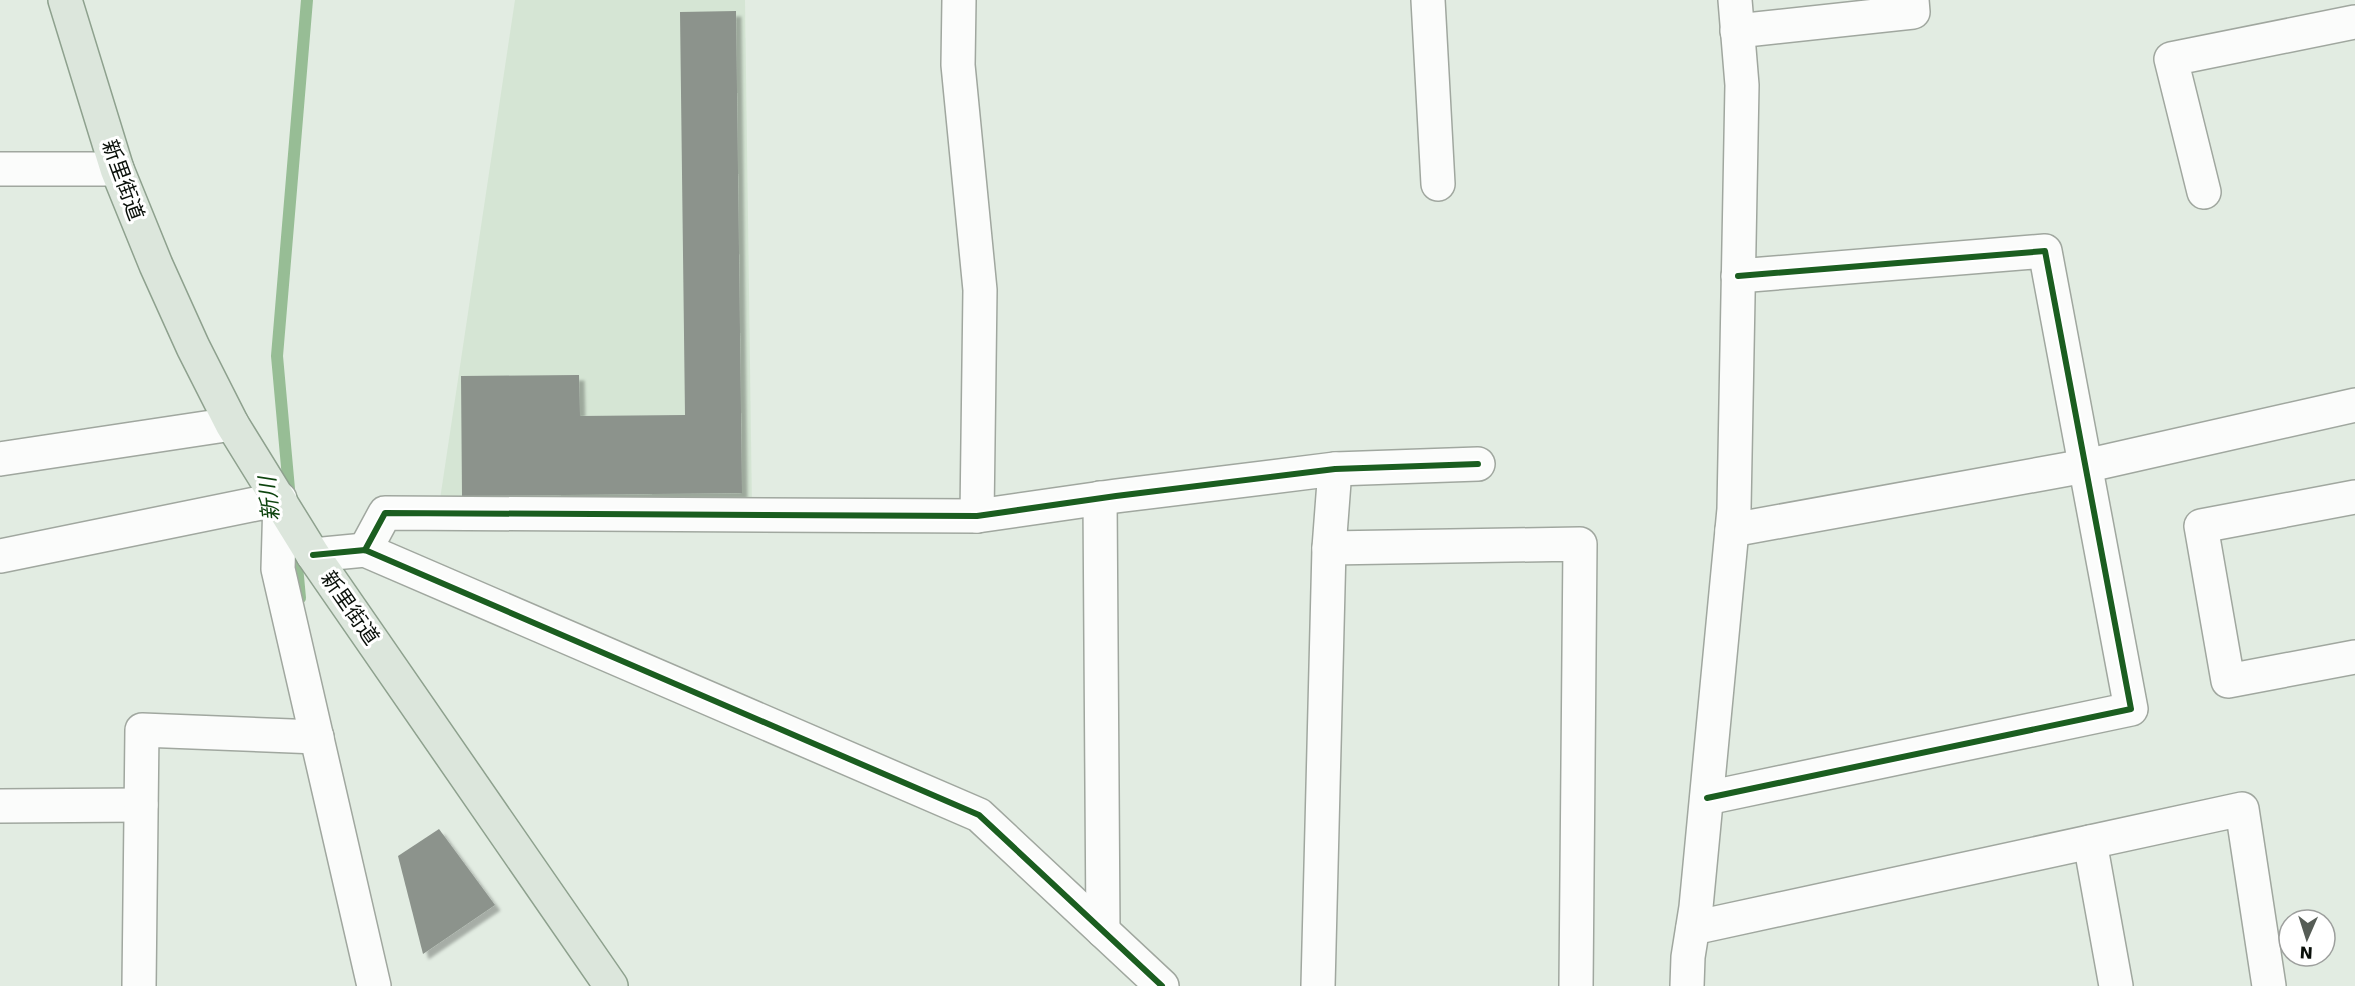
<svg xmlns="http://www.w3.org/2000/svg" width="2355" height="986" font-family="'DejaVu Sans','Noto Sans JP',sans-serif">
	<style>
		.built { fill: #d5e5d4 }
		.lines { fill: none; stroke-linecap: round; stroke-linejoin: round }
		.stream { stroke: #97bd95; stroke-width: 12 }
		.building { fill: #8c938c; filter: url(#shadow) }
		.minor-casing { stroke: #a0a79f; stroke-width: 36 }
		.major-casing { stroke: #8ea18e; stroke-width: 36 }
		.minor { stroke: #fbfcfb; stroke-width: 33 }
		.major { stroke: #dce6dc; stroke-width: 33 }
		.cycleway-casing { stroke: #fff; stroke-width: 10 }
		.cycleway { stroke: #1b5e20; stroke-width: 6 }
		.labels { text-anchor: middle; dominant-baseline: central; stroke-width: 6; stroke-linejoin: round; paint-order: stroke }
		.street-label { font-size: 21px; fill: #0a100a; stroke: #fff }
		.water-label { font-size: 22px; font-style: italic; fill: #0e440f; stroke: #fff }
	</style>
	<defs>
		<filter id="shadow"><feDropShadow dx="5.5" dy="5.5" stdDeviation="1.5" flood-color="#0004"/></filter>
	</defs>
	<rect width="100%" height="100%" fill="#e2ece2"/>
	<polygon class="built" points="515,0 745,0 752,507 439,506"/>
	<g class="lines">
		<g class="stream">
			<polyline points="290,500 277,356 307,0"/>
			<polyline points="295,544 300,598"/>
		</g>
	</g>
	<g class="building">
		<polygon points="736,11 742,493 462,496 461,376 579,375 580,416 685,415 680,12"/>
		<polygon points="439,829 495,905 423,954 398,856"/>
	</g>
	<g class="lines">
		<g class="minor-casing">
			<g id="minor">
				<polyline points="959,0 958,65 980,290 977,516"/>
				<polyline points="1428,0 1438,184"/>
				<polyline points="1737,31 1913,12 1912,0"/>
				<polyline points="0,169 117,169"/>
				<polyline points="2204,192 2171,59 2355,22"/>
				<polyline points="0,459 232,424"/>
				<polyline points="1335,469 1329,548 1580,544 1576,986"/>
				<polyline points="2355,497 2201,526 2228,681 2355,657"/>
				<polyline points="1100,498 1103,931"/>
				<polyline points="1732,530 2085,466 2355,405"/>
				<polyline points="365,550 385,513 977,516 1116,496 1335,469 1478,464"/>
				<polyline points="313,555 365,550 979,815 1162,986"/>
				<polyline points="0,556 280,499 278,569 374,986"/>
				<polyline points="1707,798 2131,709 2045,251 1738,276"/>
				<polyline points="0,806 141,805"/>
				<polyline points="2090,842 2116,986"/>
				<polyline points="1693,928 2242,809 2269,986"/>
				<polyline points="139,986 142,730 317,737"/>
				<polyline points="1318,986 1329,548"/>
				<polyline points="1687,986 1688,957 1696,907 1734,509 1742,85 1735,0"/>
			</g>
		</g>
		<g class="major-casing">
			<polyline id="major" points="65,0 117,169 156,265 193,347 232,424 313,555 611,986"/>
		</g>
		<use href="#minor" class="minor"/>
		<use href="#major" class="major"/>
		<g class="cycleway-casing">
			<g id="cycleway">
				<polyline points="365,550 385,513 977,516 1116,496 1335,469 1478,464"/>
				<polyline points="313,555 365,550 979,815 1162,986"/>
				<polyline points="1707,798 2131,709 2045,251 1738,276"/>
			</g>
		</g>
		<use href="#cycleway" class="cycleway"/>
	</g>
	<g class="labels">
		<g class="street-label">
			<text transform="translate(123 180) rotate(70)">新里街道</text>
			<text transform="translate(350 608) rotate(55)">新里街道</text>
		</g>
		<g class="water-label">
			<text transform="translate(269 499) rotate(-95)">新川</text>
		</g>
	</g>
	<g transform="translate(2307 938) rotate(183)"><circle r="28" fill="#ffffff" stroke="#9d9f9d" stroke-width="1.5"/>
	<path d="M0-4.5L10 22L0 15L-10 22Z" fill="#565d56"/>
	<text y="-9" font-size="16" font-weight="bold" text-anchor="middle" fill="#0a100a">N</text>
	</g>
</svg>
